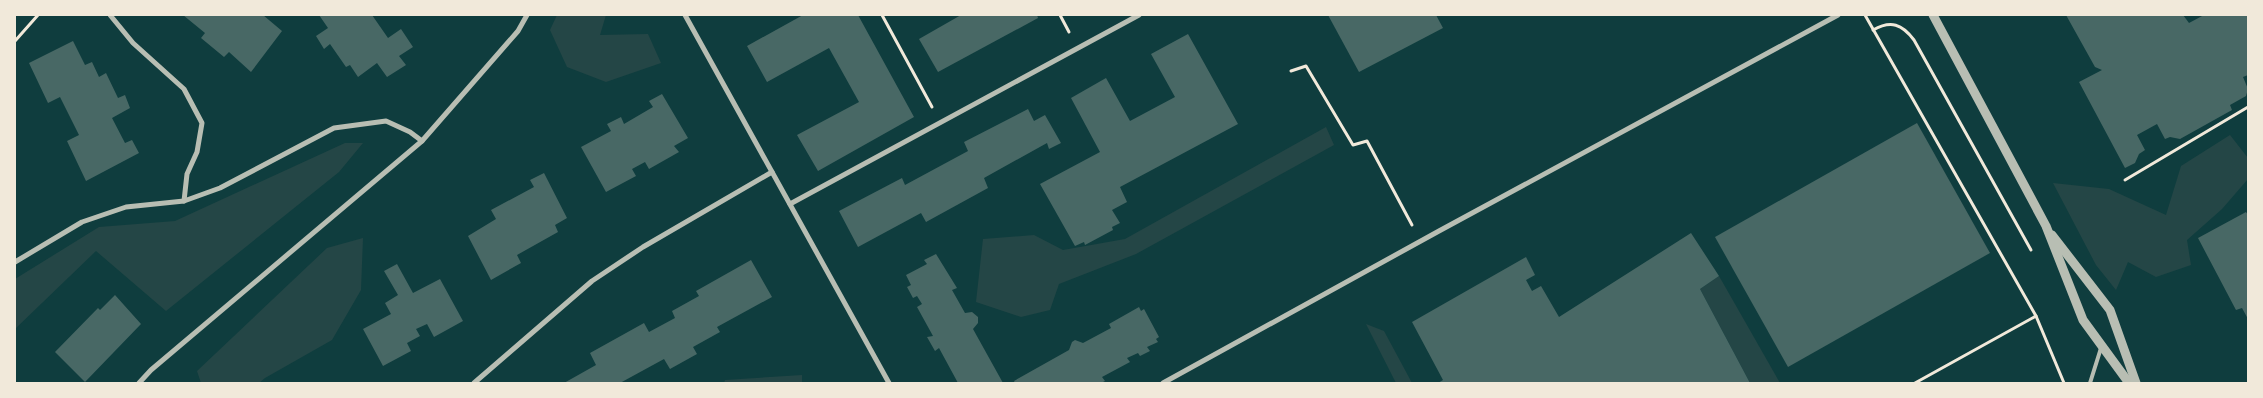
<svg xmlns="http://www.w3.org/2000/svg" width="2263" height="398" font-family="'Work Sans',sans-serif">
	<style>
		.green { fill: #244646 }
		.building { fill: #486865 }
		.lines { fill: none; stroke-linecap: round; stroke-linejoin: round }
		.path { stroke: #f1e9da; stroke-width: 3 }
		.service { stroke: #b8beb3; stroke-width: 4 }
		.minor { stroke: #b8beb3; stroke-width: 5 }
		.tertiary { stroke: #b8beb3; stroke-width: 9 }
	</style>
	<rect width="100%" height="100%" fill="#0f3d3e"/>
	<g class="green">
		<polygon points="557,15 606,15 600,35 648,34 661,63 606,82 567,67 550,30"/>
		<polygon points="1326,127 1334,145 1136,254 1059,284 1050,310 1021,317 976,302 983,239 1034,235 1063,250 1125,239"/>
		<polygon points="2230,135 2248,158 2248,179 2222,209 2187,240 2191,265 2156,277 2128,262 2116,290 2096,265 2053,183 2109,189 2166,215 2181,166"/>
		<polygon points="345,143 363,143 339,172 166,311 96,251 15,329 15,279 99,227 175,221"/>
		<polygon points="363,238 361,290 332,340 265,378 259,383 201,383 197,371 327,248"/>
		<polygon points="1719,276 1780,383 1750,383 1700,289"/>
		<polygon points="1366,324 1384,331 1412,383 1396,383"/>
		<polygon points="802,375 802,383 724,383 725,380"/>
	</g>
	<g class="building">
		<polygon points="183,15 263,15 282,31 251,72 229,52 224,57 201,38 205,33"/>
		<polygon points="319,15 372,15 388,38 401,29 413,47 399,56 406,65 387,77 377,63 358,77 350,65 346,67 330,44 324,49 316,36 328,28"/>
		<polygon points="803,15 858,15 914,117 818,171 797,135 859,102 829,48 767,82 747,46"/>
		<polygon points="961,15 1037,15 1038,18 938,72 919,39"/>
		<polygon points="1328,15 1436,15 1443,28 1359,72"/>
		<polygon points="2066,15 2183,15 2189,23 2204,15 2248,15 2248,75 2243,77 2248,89 2246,96 2230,105 2232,110 2180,139 2170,137 2165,139 2157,124 2137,135 2145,150 2139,154 2135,163 2125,168 2079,82 2102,70 2095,67"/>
		<polygon points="1188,34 1238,124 1120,187 1127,202 1112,210 1120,223 1112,227 1113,230 1085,245 1084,242 1075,246 1040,184 1100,152 1071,98 1106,78 1130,121 1175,97 1151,54"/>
		<polygon points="73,41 85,65 92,62 99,77 106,73 118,98 125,95 130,108 112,118 125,143 132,140 139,153 86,181 67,141 79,135 60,97 48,103 29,63"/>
		<polygon points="662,94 688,138 674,146 679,152 649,169 645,162 632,169 636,176 606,192 581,147 611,131 607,124 621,117 624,124 653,107 649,101"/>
		<polygon points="1028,109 1034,121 1045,115 1061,143 1049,149 1047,143 984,178 988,188 926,222 921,213 858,247 839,211 902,178 905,185 968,151 964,142"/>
		<polygon points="1917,123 1990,253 1788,367 1715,237"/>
		<polygon points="544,173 567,218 555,225 558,232 517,255 521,263 491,280 468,236 496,219 491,210 534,187 530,180"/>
		<polygon points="2246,212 2248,215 2248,319 2242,308 2236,310 2198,238"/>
		<polygon points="1691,233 1719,276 1700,289 1750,383 1438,383 1443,380 1412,322 1526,257 1535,275 1526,280 1532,291 1541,286 1559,317"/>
		<polygon points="936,254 957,288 952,290 965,313 972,312 978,317 978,323 973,329 1003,383 958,383 939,348 935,351 927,337 933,336 917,307 922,304 917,296 913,298 907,287 911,285 906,275 927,264 924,260"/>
		<polygon points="751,260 772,297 717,327 720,332 693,347 697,354 670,369 664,359 620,383 564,383 596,365 590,353 644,323 649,332 675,318 672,311 699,296 696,291"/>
		<polygon points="397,264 413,293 440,279 463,321 434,337 427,324 416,329 420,336 407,343 411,351 383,366 363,329 391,314 385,303 398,295 384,271"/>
		<polygon points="115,295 141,324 85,382 55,352 98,308 100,310"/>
		<polygon points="1139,307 1141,311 1144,309 1159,337 1156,339 1158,342 1147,347 1150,351 1140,356 1138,353 1127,358 1130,362 1102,377 1105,381 1101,383 1015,383 1014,381 1069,350 1072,342 1075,340 1083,343 1111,328 1109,324"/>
	</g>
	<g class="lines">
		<g class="path">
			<polyline points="882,15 932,107"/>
			<polyline points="1060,15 1069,32"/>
			<polyline points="1865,15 2036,316"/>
			<path d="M1873,30C1891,20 1902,24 1914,40L2031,250"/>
			<polyline points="15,41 38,15"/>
			<polyline points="1291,71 1306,66 1353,145 1367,141 1412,225"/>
			<polyline points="2125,180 2248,107"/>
			<polyline points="1915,383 2036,316 2064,383"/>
		</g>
		<polyline class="service" points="2090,383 2101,348"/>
		<g class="minor">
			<polyline points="110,15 133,43 184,89 202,123 197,152 187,174 184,201"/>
			<polyline points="685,15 889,383"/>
			<polyline points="790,204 1139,15"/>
			<polyline points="15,262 82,222 126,207 184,201 220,188 334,128 386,121 410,132 422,141"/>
			<polyline points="139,383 151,370 422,141 518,31 527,15"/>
			<polyline points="474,383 592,281 643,247 772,172"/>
			<polyline points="1163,383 1439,231 1838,15"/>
		</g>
		<g class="tertiary">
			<polyline points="1933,15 2046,226 2083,320 2129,383"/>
			<polyline points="2052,235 2110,310 2136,383"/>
		</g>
	</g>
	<rect width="2263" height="398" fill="none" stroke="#f1e9da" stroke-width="32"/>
</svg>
